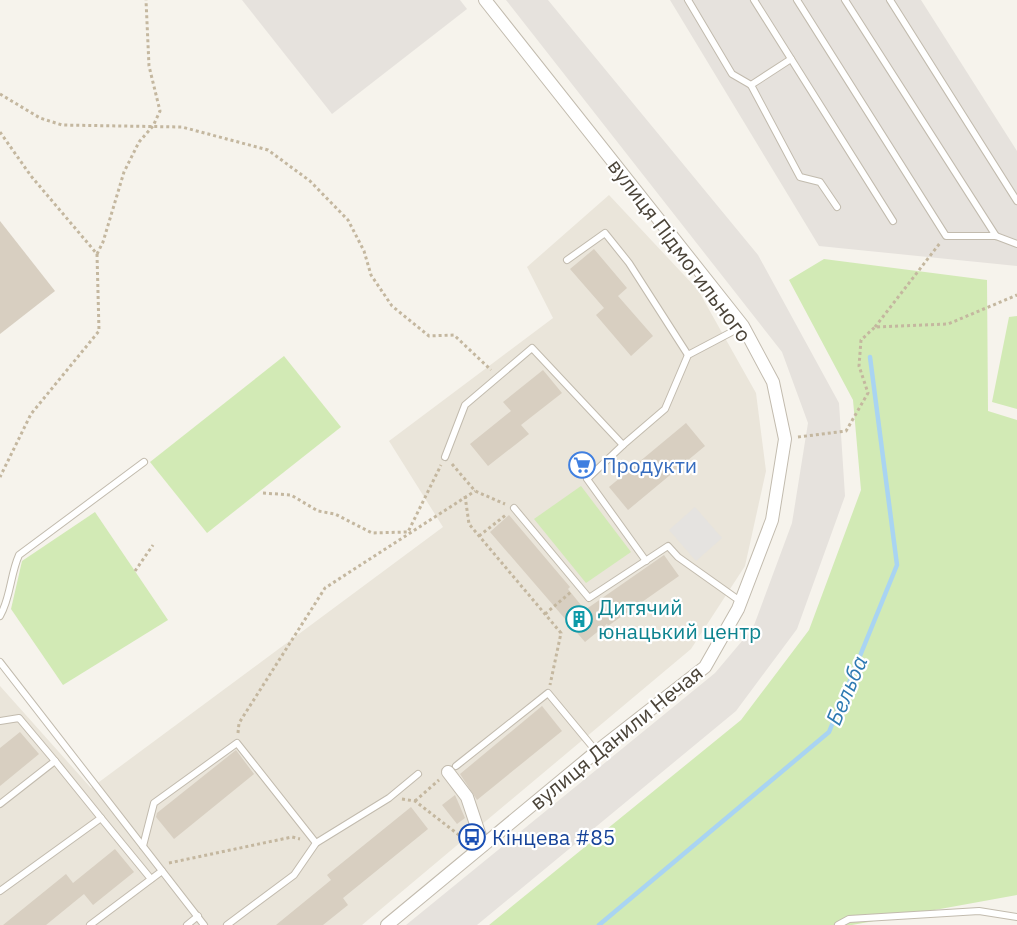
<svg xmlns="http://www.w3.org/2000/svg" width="1017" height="925" font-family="'IBM Plex Sans',sans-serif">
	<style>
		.residential { fill: #eae5da }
		.industrial { fill: #e6e2dd }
		.green { fill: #d2eab5 }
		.parking { fill: #e5e3e0 }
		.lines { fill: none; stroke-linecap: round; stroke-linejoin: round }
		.stream { stroke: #a9d4f2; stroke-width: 4.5 }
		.building { fill: #d8cfc1 }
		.service-casing { stroke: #c2bbae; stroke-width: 8 }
		.minor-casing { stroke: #c2bbae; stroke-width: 14 }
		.path { stroke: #c4b79f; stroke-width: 3; stroke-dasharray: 3 3; stroke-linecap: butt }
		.service { stroke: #fff; stroke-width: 6 }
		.minor { stroke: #fff; stroke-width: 12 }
		.labels { text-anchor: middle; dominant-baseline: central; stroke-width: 4.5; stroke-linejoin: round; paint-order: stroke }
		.street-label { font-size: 21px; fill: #4b4439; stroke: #fff }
		.shop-label { font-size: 21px; fill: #366cbe; stroke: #fff; text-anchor: start }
		.culture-label { font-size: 21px; fill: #0d838f; stroke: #fff; text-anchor: start }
		.transit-label { font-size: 21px; fill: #164399; stroke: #fff; text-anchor: start }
		.water-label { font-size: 22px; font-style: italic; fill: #2e7ab2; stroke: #fff }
	</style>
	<rect width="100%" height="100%" fill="#f6f3ec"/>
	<polygon class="residential" points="609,195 698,290 756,393 766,471 745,566 691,649 362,925 0,925 0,686 91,788 443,527 389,441 553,318 527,267"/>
	<g class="industrial">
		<polygon points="242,0 460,0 467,9 332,114"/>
		<polygon points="506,0 548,0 758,255 839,403 845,496 797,629 736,711 477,925 406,925 715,673 753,628 792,523 808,423 782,352"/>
		<polygon points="670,0 921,0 1017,151 1017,266 819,246"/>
	</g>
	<g class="green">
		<polygon points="824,259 987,280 988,411 1017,420 1017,895 852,925 489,925 741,720 809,630 861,490 853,400 789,280"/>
		<polygon points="1017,316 1017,409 992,402 1009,317"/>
		<polygon points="284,356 341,427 207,533 150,462"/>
		<polygon points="581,486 631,552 586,583 534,519"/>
		<polygon points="95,512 168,620 63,685 11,609 22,561"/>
	</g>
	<polygon class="parking" points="695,507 722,538 696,561 669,530"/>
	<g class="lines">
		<polyline class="stream" points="599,925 829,732 897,565 870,357"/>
	</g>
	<g class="building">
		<polygon points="0,221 55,291 0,334"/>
		<polygon points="594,249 627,288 618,296 653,336 631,356 596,315 604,308 570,269"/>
		<polygon points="543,370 562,393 521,425 529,434 488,466 470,444 511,411 503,402"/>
		<polygon points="686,423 705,446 628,510 609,487"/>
		<polygon points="509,515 570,587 568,589 585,610 664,555 679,576 608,626 607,624 585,642 490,532"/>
		<polygon points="542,706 562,731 477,800 460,774"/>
		<polygon points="20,732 39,754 0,786 0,748"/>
		<polygon points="236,750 254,774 174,839 156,817 157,813"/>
		<polygon points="455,795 465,818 457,824 442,805"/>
		<polygon points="411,807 428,829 343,898 348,905 323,925 276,925 331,880 327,875"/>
		<polygon points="115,849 134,872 93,905 84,894 46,925 3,925 66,874 73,883"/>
	</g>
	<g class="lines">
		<g class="service-casing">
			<g id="service">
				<polyline points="688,0 732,74 751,85"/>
				<polyline points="754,0 893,221"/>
				<polyline points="797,0 946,236 996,236 1017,244"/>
				<polyline points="845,0 996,236"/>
				<polyline points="890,0 1017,201"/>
				<polyline points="791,59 751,85 800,177 820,182 837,207"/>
				<polyline points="567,260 605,233 629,263 688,355"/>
				<polyline points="623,445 587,479 646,561"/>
				<polyline points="445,457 465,405 532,348 623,445 665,409 688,355 743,326"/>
				<polyline points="514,508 589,598 668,546 678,557 740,601"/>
				<path d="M0,616C11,597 10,575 19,555L144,462"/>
				<polyline points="0,662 204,925"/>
				<polyline points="0,721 19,718 55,761"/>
				<polyline points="456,766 548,693 596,751"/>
				<polyline points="0,804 55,761 101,818"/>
				<polyline points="143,846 154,803 237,743 316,843"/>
				<polyline points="0,891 101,818 151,879"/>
				<polyline points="90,925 162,871"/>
				<polyline points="187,925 198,916"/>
				<polyline points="227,925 294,875 316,843 389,798 418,774"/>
				<polyline points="838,925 849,919 979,911 1017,917"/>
			</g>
		</g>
		<g class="minor-casing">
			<g id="minor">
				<polyline points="448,772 467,797 483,845"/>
				<polyline points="387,925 596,752 705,667 738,609 772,520 785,439 773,382 743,326 485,0"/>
			</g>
		</g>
		<g class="path">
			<polyline points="0,94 40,118 62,125 182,127 268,150 310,181 348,220 364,251 371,275 392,306 429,336 454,335 491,370"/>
			<polyline points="0,132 31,176 97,254 99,331 31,414 0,477"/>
			<polyline points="97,254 103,242 124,172 139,142 153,126 160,111 149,66 146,0"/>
			<polyline points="875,327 940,243"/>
			<polyline points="798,437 846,431 868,393 859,366 861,340 875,327 948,324 1017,295"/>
			<polyline points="452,464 475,491 505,504"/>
			<polyline points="263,493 291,495 318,511 335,514 372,533 408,532 441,465"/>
			<polyline points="465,496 469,524 561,633 550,685"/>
			<polyline points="479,536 507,514"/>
			<polyline points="135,571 153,545"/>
			<polyline points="545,614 571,592"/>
			<polyline points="238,733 239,723 325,588 475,491"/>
			<polyline points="402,799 415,801 468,842"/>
			<polyline points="415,801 439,780"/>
			<polyline points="169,863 292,837 300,839"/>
		</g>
		<use href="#service" class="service"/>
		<use href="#minor" class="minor"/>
	</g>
	<defs>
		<g id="supermarket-ring" transform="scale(1.35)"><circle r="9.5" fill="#fff" stroke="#3f7fe0" stroke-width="1.5"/><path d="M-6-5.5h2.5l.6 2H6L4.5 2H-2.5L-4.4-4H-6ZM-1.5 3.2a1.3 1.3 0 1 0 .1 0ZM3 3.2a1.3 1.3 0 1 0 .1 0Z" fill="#3f7fe0"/></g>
		<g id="building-ring" transform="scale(1.35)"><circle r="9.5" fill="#fff" stroke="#0f9aa8" stroke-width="1.5"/><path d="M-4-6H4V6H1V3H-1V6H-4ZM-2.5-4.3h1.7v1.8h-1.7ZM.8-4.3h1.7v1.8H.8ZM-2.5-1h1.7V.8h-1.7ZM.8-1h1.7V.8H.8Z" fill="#0f9aa8"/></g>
		<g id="bus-ring" transform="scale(1.35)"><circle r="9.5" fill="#fff" stroke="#1a4fb4" stroke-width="1.5"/><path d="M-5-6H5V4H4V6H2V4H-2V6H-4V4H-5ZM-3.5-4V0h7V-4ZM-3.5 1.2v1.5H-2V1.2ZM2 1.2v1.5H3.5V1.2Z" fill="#1a4fb4"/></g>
	</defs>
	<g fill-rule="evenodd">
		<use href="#supermarket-ring" x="582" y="465"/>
		<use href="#building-ring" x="579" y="619"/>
		<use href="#bus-ring" x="472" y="837"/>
	</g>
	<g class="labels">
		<g class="street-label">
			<text transform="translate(680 250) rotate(53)">вулиця Підмогильного</text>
			<text transform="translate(616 737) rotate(-39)">вулиця Данили Нечая</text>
		</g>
		<g class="shop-label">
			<text x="602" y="465">Продукти</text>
		</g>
		<g class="culture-label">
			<text x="598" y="607">Дитячий<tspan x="598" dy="24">юнацький центр</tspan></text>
		</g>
		<g class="transit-label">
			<text x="492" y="837">Кінцева #85</text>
		</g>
		<g class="water-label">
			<text transform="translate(846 690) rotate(-67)">Бельба</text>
		</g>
	</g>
</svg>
